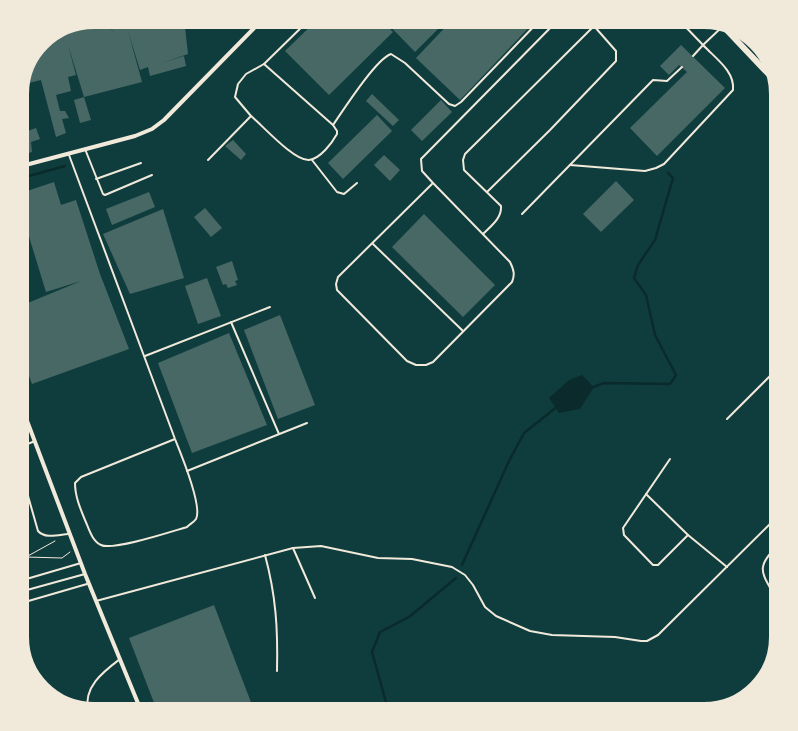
<svg xmlns="http://www.w3.org/2000/svg" width="798" height="731" font-family="'Source Serif 4',serif">
	<style>
		.water { fill: #0a2a2b }
		.lines { fill: none; stroke-linecap: round; stroke-linejoin: round }
		.stream { stroke: #0a2a2b; stroke-width: 2.5 }
		.building { fill: #486865 }
		.path { stroke: #f1e9da; stroke-width: 1 }
		.service { stroke: #f1e9da; stroke-width: 2 }
		.minor { stroke: #f1e9da; stroke-width: 4 }
		.trunk { stroke: #f1e9da; stroke-width: 6 }
		.rim { fill: none; stroke: #f1e9da; stroke-width: 6 }
	</style>
	<rect width="100%" height="100%" fill="#0f3d3e"/>
	<polygon class="water" points="582,375 594,387 580,409 559,413 549,398 569,380"/>
	<g class="lines">
		<g class="stream">
			<polyline points="18,179 65,166"/>
			<polyline points="591,388 604,383 670,384 676,375 655,335 646,295 634,278 638,265 655,240 673,178 668,173"/>
			<polyline points="462,565 509,461 524,433 558,406"/>
			<polyline points="389,713 372,652 380,632 409,617 456,578"/>
		</g>
	</g>
	<g class="building">
		<polygon points="94,18 108,18 113,34 109,18 184,18 188,54 162,63 184,56 186,66 150,76 148,67 140,70 128,31 142,82 84,97 68,45 76,75 68,77 71,91 56,95 60,111 65,111 69,118 62,119 66,133 56,137 41,80 25,84 23,78 39,45 43,44 42,39 43,37"/>
		<polygon points="319,18 379,18 393,32 329,95 285,51"/>
		<polygon points="382,18 449,18 415,52"/>
		<polygon points="454,18 538,18 460,100 416,58"/>
		<polygon points="681,45 725,88 657,156 630,128 687,72 679,65 669,75 660,66"/>
		<polygon points="372,94 399,120 393,126 366,101"/>
		<polygon points="84,97 91,120 80,123 74,100"/>
		<polygon points="441,100 452,112 422,141 411,130"/>
		<polygon points="377,115 392,131 343,179 328,163"/>
		<polygon points="36,128 40,139 31,142 32,152 18,156 18,129 19,134"/>
		<polygon points="233,140 246,154 241,160 225,146"/>
		<polygon points="384,155 400,170 390,181 374,165"/>
		<polygon points="616,181 634,200 601,232 583,214"/>
		<polygon points="54,182 61,205 76,200 100,274 129,349 32,384 18,346 18,307 81,281 46,292 23,217 18,219 18,194"/>
		<polygon points="149,192 155,207 112,225 106,209"/>
		<polygon points="205,208 222,228 211,237 194,217"/>
		<polygon points="163,209 184,278 130,294 103,234"/>
		<polygon points="424,214 495,285 463,317 392,247"/>
		<polygon points="18,259 29,296 18,300"/>
		<polygon points="232,261 238,280 235,281 237,285 228,288 226,284 223,285 216,267"/>
		<polygon points="207,278 221,316 198,324 185,286"/>
		<polygon points="280,315 315,405 278,419 244,330"/>
		<polygon points="229,333 267,425 192,453 158,363"/>
		<polygon points="18,591 28,626 18,629"/>
		<polygon points="214,605 255,713 158,713 129,638"/>
	</g>
	<g class="lines">
		<g class="path">
			<polyline points="26,557 62,558 70,552"/>
			<polyline points="18,560 26,557 55,541"/>
		</g>
		<g class="service">
			<polyline points="677,18 703,45 693,56"/>
			<path d="M251,116C263,126 294,161 309,160C320,159 332,143 337,134V131L333,125L264,64"/>
			<path d="M333,125C344,109 376,59 391,54L405,63L449,104L455,106L461,102L542,18"/>
			<polyline points="85,149 103,194 105,195 152,175"/>
			<path d="M69,155L175,439C181,454 203,506 196,519C194,522 190,524 187,527C173,531 113,551 101,545C92,541 89,529 85,520C80,508 75,496 75,483L81,477L175,439"/>
			<polyline points="208,160 251,116 235,97 238,84 246,74 264,64 311,18"/>
			<polyline points="312,160 337,192 344,194 357,183"/>
			<path d="M570,165L645,171L656,168L664,164L733,90C735,71 715,58 703,45L722,27"/>
			<polyline points="96,179 141,163"/>
			<path d="M433,183L338,277L336,284L337,290L407,361L416,365H426L433,362L512,282C515,275 514,270 510,262L433,183L422,171L421,159L560,18"/>
			<polyline points="487,192 550,130 616,61 616,51 594,26"/>
			<polyline points="522,214 653,80 667,81 682,67"/>
			<path d="M483,234C491,226 502,218 501,206L464,170L463,160L465,154L594,26L586,18"/>
			<polyline points="373,244 463,331"/>
			<polyline points="231,322 279,434"/>
			<polyline points="145,356 270,307"/>
			<polyline points="727,419 780,366"/>
			<polyline points="18,453 20,447 35,441"/>
			<polyline points="670,459 623,528 624,535 653,565 658,565 688,535"/>
			<path d="M18,461L38,531C45,539 58,535 68,534"/>
			<polyline points="187,471 307,423"/>
			<polyline points="646,494 688,535 727,567"/>
			<polyline points="293,548 315,598"/>
			<path d="M265,555C276,596 278,629 277,671"/>
			<polyline points="23,580 81,563"/>
			<polyline points="27,590 85,574"/>
			<polyline points="96,601 293,548 321,546 378,558 412,559 452,567 465,575 473,585 485,607 496,616 530,631 552,635 615,637 641,641 647,641 658,635 780,514"/>
			<path d="M778,602C762,572 753,569 780,543"/>
			<polyline points="18,604 87,584"/>
			<path d="M88,711C83,687 103,672 120,659"/>
		</g>
		<g class="minor">
			<polyline points="18,167 135,136 152,129 164,120 264,18"/>
			<polyline points="18,397 85,574 142,713"/>
		</g>
		<polyline class="trunk" points="720,23 778,84"/>
	</g>
	<path d="M0 0H798V731H0ZM94 26H704A68 68 0 0 1 772 94V637A68 68 0 0 1 704 705H94A68 68 0 0 1 26 637V94A68 68 0 0 1 94 26Z" fill="#f1e9da" fill-rule="evenodd"/>
	<path class="rim" d="M94 26H704A68 68 0 0 1 772 94V637A68 68 0 0 1 704 705H94A68 68 0 0 1 26 637V94A68 68 0 0 1 94 26Z"/>
</svg>
